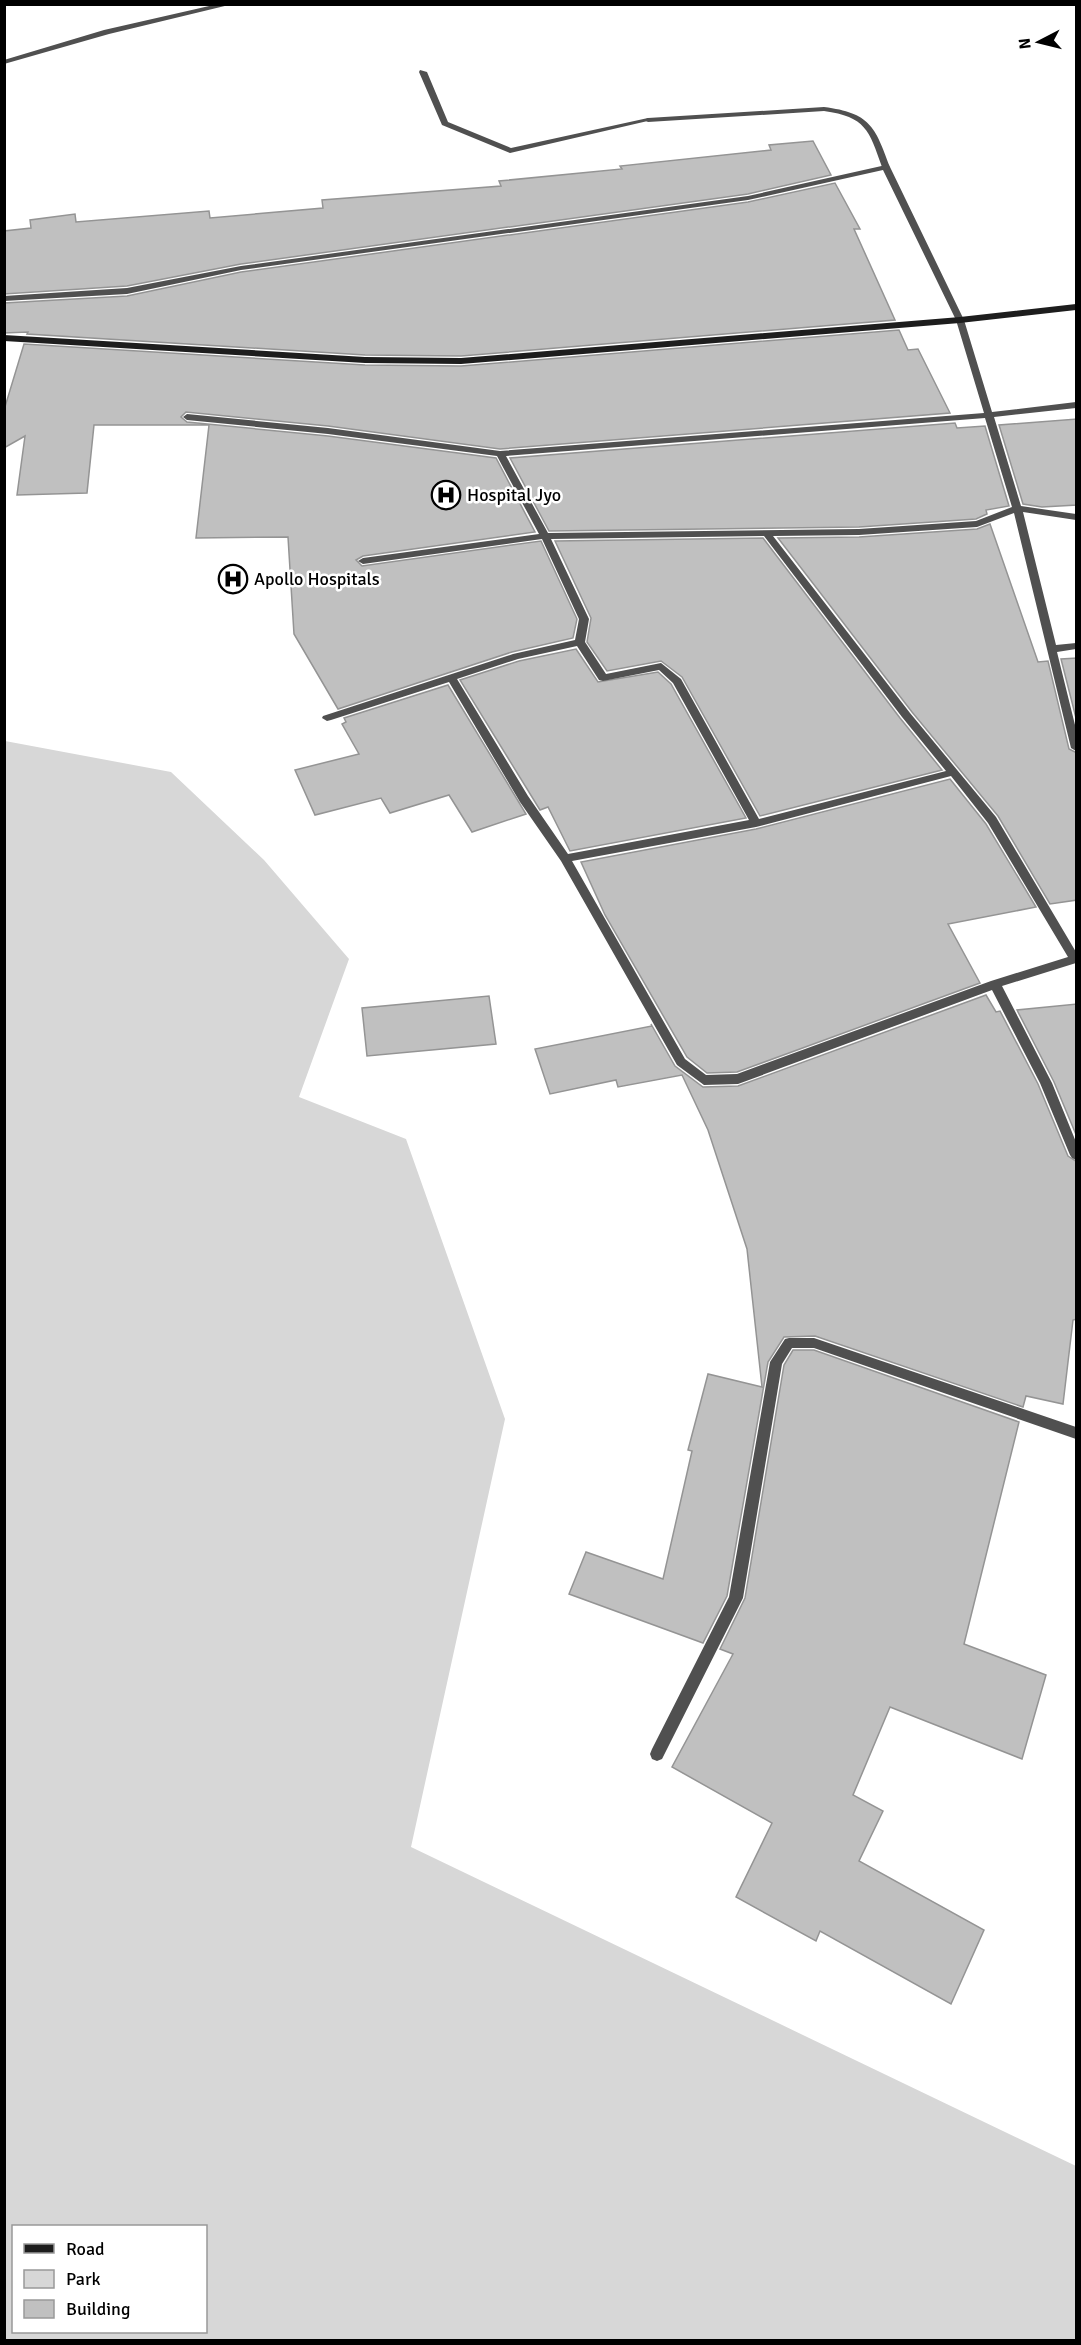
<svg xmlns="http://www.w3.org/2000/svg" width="1081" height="2345" font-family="Signika,sans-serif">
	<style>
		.green { fill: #d7d7d7; fill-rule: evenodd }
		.building { fill: #c0c0c0; stroke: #949494; stroke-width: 1.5 }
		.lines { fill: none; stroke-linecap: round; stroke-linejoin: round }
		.lane { fill: #505050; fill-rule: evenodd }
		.street { fill: #505050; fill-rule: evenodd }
		.secondary { fill: #1d1d1d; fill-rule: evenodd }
		.labels { text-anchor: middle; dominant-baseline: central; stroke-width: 5; stroke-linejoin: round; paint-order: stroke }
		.far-poi-label { font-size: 18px; fill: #000; stroke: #fff; text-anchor: start }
	</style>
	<rect width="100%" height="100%" fill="#fff"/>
	<path class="green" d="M5,741L171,772L264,860L349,959L299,1097L406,1139L505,1419L411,1847L1076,2166V2340H5ZM14,2226H206V2332H14Z"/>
	<g class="building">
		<polygon points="813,141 831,175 748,194 241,264 127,286 4,294 4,231 31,228 30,220 75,214 76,222 209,211 210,218 323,208 322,200 501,186 499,181 622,169 620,166 771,150 769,145"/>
		<polygon points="835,183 860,229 854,229 895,320 461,356 365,355 27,334 28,332 4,333 4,303 127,296 241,272 748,202"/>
		<polygon points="899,330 908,350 918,349 950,413 500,449 328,426 186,412 181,417 187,422 328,436 496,458 535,532 363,556 356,560 362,566 541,541 577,619 573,638 512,652 338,709 294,634 288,537 196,538 209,425 94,425 87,493 17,495 25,436 4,448 4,410 24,344 365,365 461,366"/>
		<polygon points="1077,419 1077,505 1042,507 1023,504 999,425"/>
		<polygon points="955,423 957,428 985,426 1009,506 986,510 987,514 976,519 859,527 549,531 510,458"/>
		<polygon points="990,524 1038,662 1048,661 1069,749 1077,753 1077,900 1050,904 998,816 912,712 778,538 859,537 977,529"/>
		<polygon points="763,538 900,718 942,770 760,816 682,677 661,661 607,671 587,642 591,618 555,541"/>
		<polygon points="576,649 598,682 658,672 671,684 746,818 570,851 548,807 540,810 460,680 519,661"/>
		<polygon points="1077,658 1077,722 1061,659"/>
		<polygon points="448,685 526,814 472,832 449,795 390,813 381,798 315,815 295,770 359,754 342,724 346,722 344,718"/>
		<polygon points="950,779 986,824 1036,907 948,924 980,983 737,1072 707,1073 687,1057 605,915 581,862 756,829"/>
		<polygon points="986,995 996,1012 1000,1011 1038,1084 1068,1156 1077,1162 1077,1319 1073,1320 1063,1404 1026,1396 1023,1407 815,1336 784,1337 768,1362 727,1596 703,1643 569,1594 586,1552 663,1579 692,1451 688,1450 708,1374 762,1387 747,1249 708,1130 682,1075 618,1087 616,1080 550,1094 535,1049 652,1026 651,1024 675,1066 703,1087 738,1086"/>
		<polygon points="489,996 496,1044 367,1056 362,1008"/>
		<polygon points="1077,1004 1077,1137 1054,1082 1017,1010"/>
		<polygon points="793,1350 814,1350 1019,1422 964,1644 1046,1675 1022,1759 890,1707 853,1795 883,1811 859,1861 984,1930 951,2004 820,1931 816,1941 736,1897 772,1823 672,1767 733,1654 720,1649 745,1598 784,1365"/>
	</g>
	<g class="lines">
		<g class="lane">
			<polygon points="218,4 233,4 109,34 4,64 4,60 104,30"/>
			<path d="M824,107C870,113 875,126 890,167L889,169L882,167C869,130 866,117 824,111L648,122L644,120L648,118Z"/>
		</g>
		<g class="street">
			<polygon points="420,70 427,72 448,122 511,148 648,118 652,120 510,153 442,125 419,72"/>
			<path d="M886,165L890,167L964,320L992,412L1076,402V408L994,417L1021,506L1076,514V520L1023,512L1056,645L1076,643V649L1057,652L1076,729V751L1071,748L1014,513L977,527L859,535L773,536L910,713L996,817L1076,952V963L1002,986L1052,1083L1076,1142V1160L1072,1158L1070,1155L1040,1083L992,990L738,1084L704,1085L677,1065L561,861L520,802L449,682L331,720L327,721L322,718L323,716L513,654L575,640L579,619L542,539L363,564L358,561L363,558L539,534L497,456L328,434L187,420L183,417L187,414L328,428L500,451L984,413L956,320L883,170L748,200L241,270L127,294L4,301V296L127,288L241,266L748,196ZM985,418L1012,507L976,521L859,529L548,533L506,456ZM764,536L902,717L946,771L759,819L681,679L661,663L606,674L585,642L589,619L551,539ZM577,646L599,680L603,681L659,670L673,683L749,820L568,854L528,796L457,679L518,659ZM951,776L988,823L1068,957L991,981L737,1074L706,1075L685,1059L572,861L756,827Z"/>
			<polygon points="789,1338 814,1338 1076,1427 1076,1439 814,1348 792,1348 782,1364 743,1598 662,1759 657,1761 652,1759 650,1754 652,1749 729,1597 770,1362 785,1339"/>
		</g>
		<polygon class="secondary" points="1076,304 1076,310 960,323 461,364 365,363 4,341 4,335 365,357 461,358 960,317"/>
	</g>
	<defs>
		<g id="hospital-ring" transform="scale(1.5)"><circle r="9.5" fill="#fff" stroke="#000" stroke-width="1.5"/><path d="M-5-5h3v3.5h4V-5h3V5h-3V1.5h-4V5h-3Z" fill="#000"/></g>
	</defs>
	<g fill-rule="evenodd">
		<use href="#hospital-ring" x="446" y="495"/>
		<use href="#hospital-ring" x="233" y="579"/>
	</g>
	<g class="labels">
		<g class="far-poi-label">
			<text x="467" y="495">Hospital Jyo</text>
			<text x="254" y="579">Apollo Hospitals</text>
		</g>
	</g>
	<rect width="1081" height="2345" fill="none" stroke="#000000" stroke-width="12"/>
	<rect x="12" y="2225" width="195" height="108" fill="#ffffff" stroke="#999999" stroke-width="1.5"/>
	<rect x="24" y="2244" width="30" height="9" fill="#1d1d1d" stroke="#999999" stroke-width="1.5"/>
	<text x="66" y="2255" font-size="18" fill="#000000">Road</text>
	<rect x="24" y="2270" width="30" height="18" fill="#d7d7d7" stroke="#999999" stroke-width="1.5"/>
	<text x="66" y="2285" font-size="18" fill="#000000">Park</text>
	<rect x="24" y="2300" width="30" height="18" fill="#c0c0c0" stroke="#999999" stroke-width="1.5"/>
	<text x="66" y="2315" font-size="18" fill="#000000">Building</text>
	<g transform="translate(1039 42) rotate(263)" stroke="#ffffff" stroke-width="4.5" paint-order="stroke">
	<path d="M0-4.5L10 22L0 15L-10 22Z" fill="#000000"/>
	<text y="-9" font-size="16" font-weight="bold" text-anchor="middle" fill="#000000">N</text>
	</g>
</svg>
